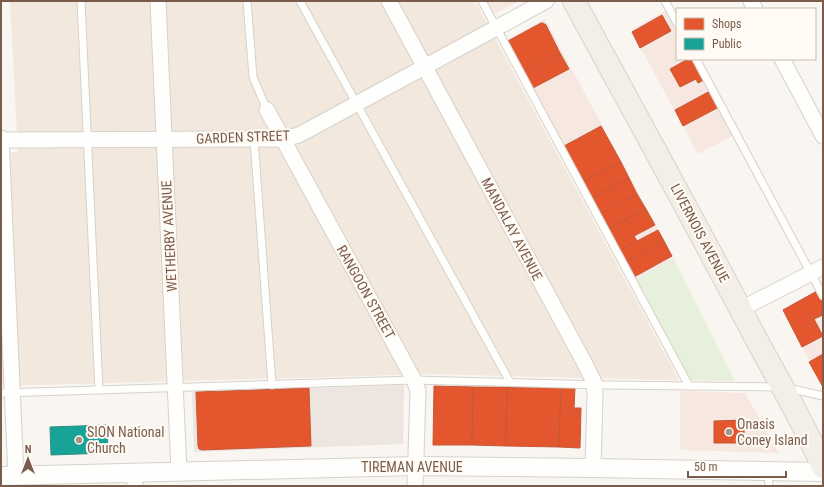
<svg xmlns="http://www.w3.org/2000/svg" width="824" height="487" font-family="'Roboto Condensed',sans-serif">
	<style>
		.residential { fill: #f2e8de }
		.commercial { fill: #f6e8e1 }
		.industrial { fill: #ede5e0 }
		.green { fill: #e7f0db }
		.shops { fill: #e4572e; stroke: #c45837 }
		.public { fill: #17a398; stroke: #358e82 }
		.lines { fill: none; stroke-linecap: round; stroke-linejoin: round }
		.service-casing { stroke: #d7d1cb; stroke-width: 9 }
		.minor-casing { stroke: #d7d1cb; stroke-width: 17 }
		.tertiary-casing { stroke: #d7d1cb; stroke-width: 20 }
		.primary-casing { stroke: #dad1cc; stroke-width: 24 }
		.service { stroke: #fefefd; stroke-width: 7 }
		.minor { stroke: #fefefd; stroke-width: 15 }
		.tertiary { stroke: #fefefd; stroke-width: 18 }
		.primary { stroke: #f3eee8; stroke-width: 22 }
		.poi-dot { fill: #a69286; stroke: #fffaf3; stroke-width: 1.5 }
		.labels { text-anchor: middle; dominant-baseline: central; stroke-width: 4; stroke-linejoin: round; paint-order: stroke }
		.street-label { font-size: 14px; fill: #7a5c4d; stroke: #fffaf3 }
		.poi-label { font-size: 14px; fill: #7a5c4d; stroke: #fffaf3; text-anchor: start }
	</style>
	<rect width="100%" height="100%" fill="#f9f5f0"/>
	<polygon class="residential" points="10,1 475,1 679,380 430,374 1,386 1,153 18,152"/>
	<g class="commercial">
		<polygon points="485,1 519,1 492,15"/>
		<polygon points="666,10 677,30 677,59 693,59 734,135 698,154 631,30"/>
		<polygon points="545,19 674,259 635,280 506,40"/>
		<polygon points="818,290 823,300 823,386 782,309"/>
		<polygon points="680,391 745,393 779,453 680,450"/>
	</g>
	<polygon class="industrial" points="404,385 403,444 194,452 192,392"/>
	<polygon class="green" points="674,259 735,381 690,380 635,280"/>
	<g class="shops">
		<polygon points="662,15 671,31 640,48 632,32"/>
		<polygon points="541,23 543,23 546,25 560,53 522,73 506,42"/>
		<polygon points="560,53 569,69 533,88 524,72"/>
		<polygon points="688,59 693,59 704,80 698,83 696,79 680,87 670,69"/>
		<polygon points="710,91 719,107 683,126 675,110"/>
		<polygon points="601,126 621,162 583,182 564,146"/>
		<polygon points="621,162 629,178 592,198 583,182"/>
		<polygon points="629,178 637,194 601,214 592,198"/>
		<polygon points="637,194 646,209 609,229 601,214"/>
		<polygon points="646,209 655,225 634,236 637,241 620,250 609,229"/>
		<polygon points="658,230 664,241 626,262 620,250"/>
		<polygon points="664,241 672,256 634,277 626,262"/>
		<polygon points="817,291 823,302 823,315 814,319 823,336 802,347 783,310"/>
		<polygon points="823,354 823,387 809,362"/>
		<polygon points="434,386 473,387 472,445 433,445"/>
		<polygon points="473,387 507,387 506,446 472,445"/>
		<polygon points="507,387 561,388 559,447 506,446"/>
		<polygon points="309,388 311,446 202,450 199,449 198,446 196,392"/>
		<polygon points="561,388 575,388 574,408 581,408 580,448 559,447"/>
		<polygon points="744,420 744,443 714,443 714,421"/>
	</g>
	<polygon class="public" points="107,425 108,453 51,455 50,427"/>
	<g class="lines">
		<g class="service-casing">
			<g id="service">
				<polyline points="81,1 99,390"/>
				<polyline points="247,1 253,77 267,110"/>
				<polyline points="300,1 510,382"/>
				<polyline points="482,1 689,386"/>
				<polyline points="665,1 677,23"/>
				<polyline points="696,59 823,296"/>
				<polyline points="254,139 272,385"/>
				<polyline points="788,388 823,396"/>
				<polyline points="1,393 414,380 604,385 778,387"/>
				<polyline points="768,471 769,486"/>
			</g>
		</g>
		<g class="minor-casing">
			<g id="minor">
				<polyline points="158,1 179,471"/>
				<polyline points="389,1 584,362 594,382 595,394 593,468"/>
				<polyline points="751,1 755,9"/>
				<polyline points="782,59 823,136"/>
				<polyline points="267,110 414,380 418,391 415,486"/>
				<polyline points="1,138 16,476"/>
				<polyline points="1,140 282,139 299,135 546,1"/>
				<polyline points="741,309 823,267"/>
				<polyline points="134,473 135,486"/>
			</g>
		</g>
		<g class="tertiary-casing">
			<polyline id="tertiary" points="1,476 416,466 593,468 823,472"/>
		</g>
		<g class="primary-casing">
			<path id="primary" d="M574,1C634,112 695,222 753,333C777,378 803,421 823,467"/>
		</g>
		<use href="#service" class="service"/>
		<use href="#minor" class="minor"/>
		<use href="#tertiary" class="tertiary"/>
		<use href="#primary" class="primary"/>
	</g>
	<g class="poi-dot">
		<circle cx="729" cy="432" r="4"/>
		<circle cx="79" cy="440" r="4"/>
	</g>
	<g class="labels">
		<g class="street-label">
			<text transform="translate(243 137) rotate(-2)">GARDEN STREET</text>
			<text transform="translate(512 229) rotate(62)">MANDALAY AVENUE</text>
			<text transform="translate(700 233) rotate(62)">LIVERNOIS AVENUE</text>
			<text transform="translate(169 236) rotate(-93)">WETHERBY AVENUE</text>
			<text transform="translate(366 292) rotate(61)">RANGOON STREET</text>
			<text x="412" y="467">TIREMAN AVENUE</text>
		</g>
		<g class="poi-label">
			<text x="737" y="424">Onasis<tspan x="737" dy="16">Coney Island</tspan></text>
			<text x="87" y="432">SION National<tspan x="87" dy="16">Church</tspan></text>
		</g>
	</g>
	<rect width="824" height="487" fill="none" stroke="#7a5c4d" stroke-width="4"/>
	<rect x="676" y="8" width="140" height="52" fill="#fffaf3" stroke="#cabbb1"/>
	<rect x="684" y="18" width="20" height="12" fill="#e4572e" stroke="#cabbb1"/>
	<text x="712" y="28" font-size="12" fill="#7a5c4d">Shops</text>
	<rect x="684" y="38" width="20" height="12" fill="#17a398" stroke="#cabbb1"/>
	<text x="712" y="48" font-size="12" fill="#7a5c4d">Public</text>
	<g transform="translate(28 459)" stroke="#fffaf3" stroke-width="3" paint-order="stroke">
	<path d="M0-3L7 15L0 10L-7 15Z" fill="#7a5c4d"/>
	<text y="-6" font-size="11" font-weight="bold" text-anchor="middle" fill="#7a5c4d">N</text>
	</g>
	<path d="M688 471v6h98v-6" fill="none" stroke="#7a5c4d" stroke-width="2"/>
	<text x="694" y="471" font-size="12" fill="#7a5c4d" stroke="#fffaf3" stroke-width="3" paint-order="stroke">50 m</text>
</svg>
